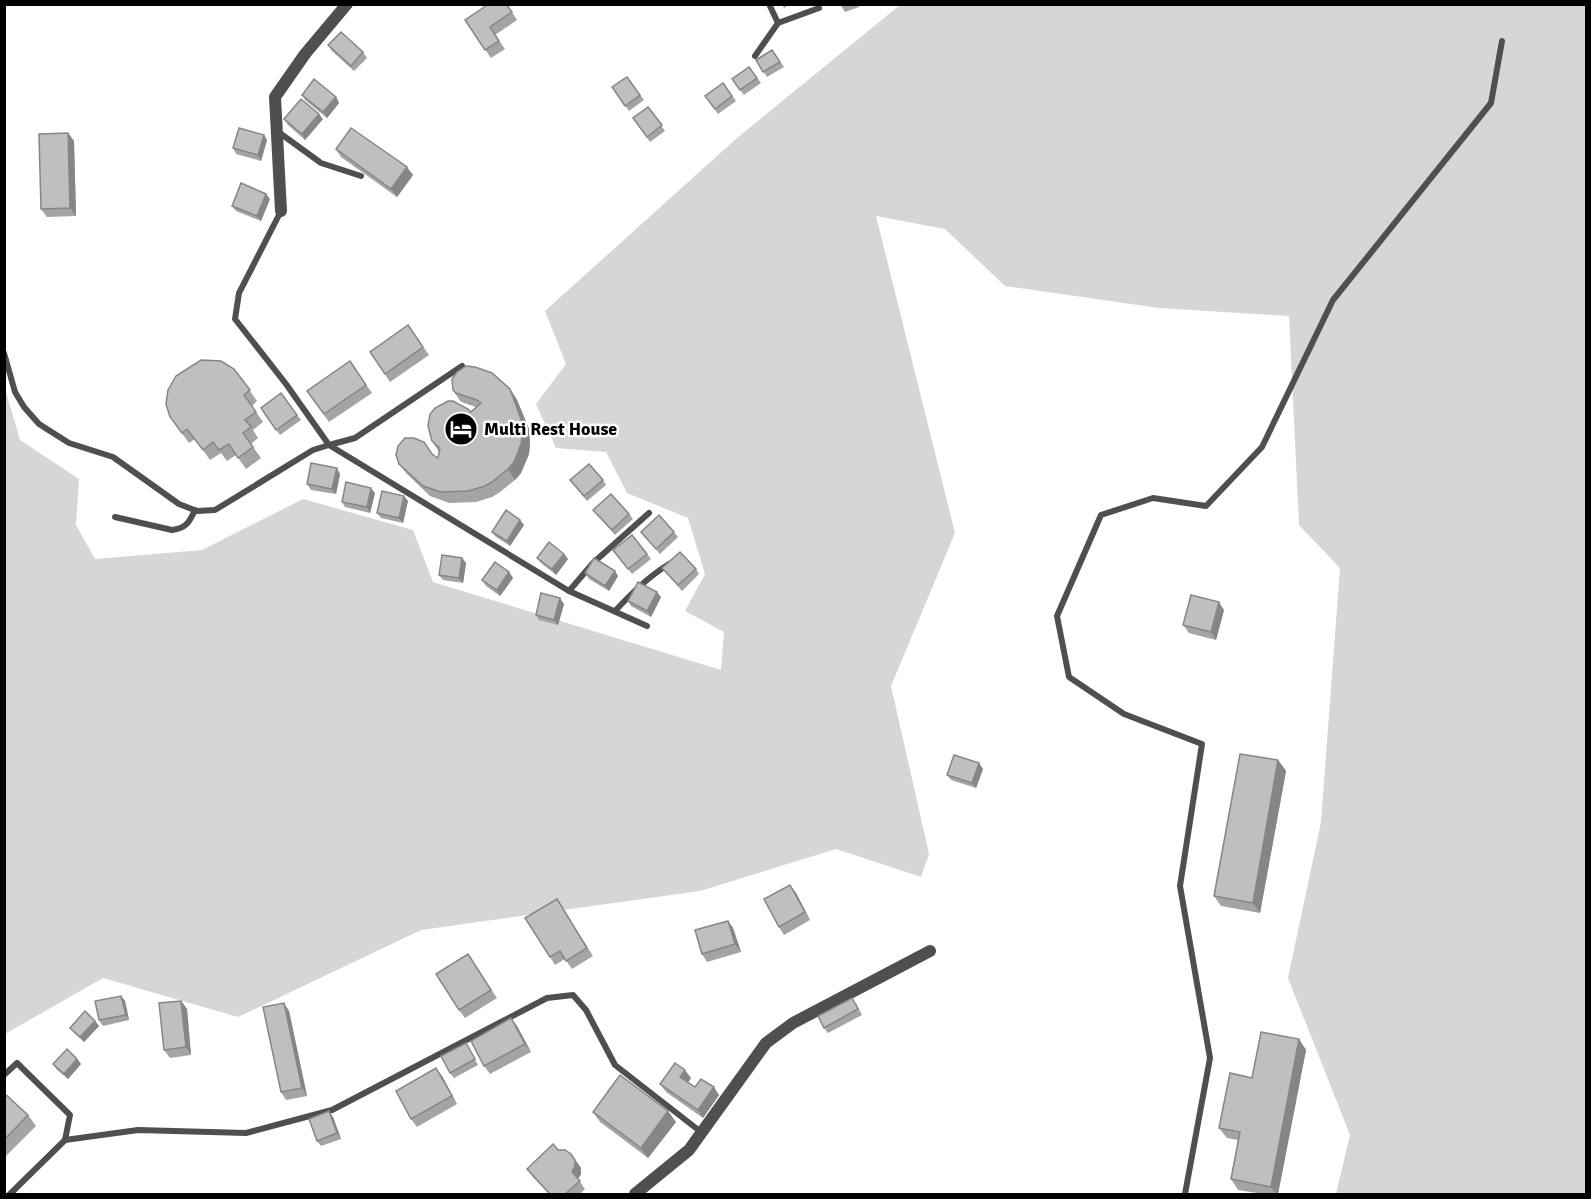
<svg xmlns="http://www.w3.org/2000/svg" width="1591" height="1199" font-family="Signika,sans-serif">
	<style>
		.green { fill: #d6d6d6 }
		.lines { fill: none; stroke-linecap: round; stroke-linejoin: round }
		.service { stroke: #4f4f4f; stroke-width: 6 }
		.minor { stroke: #4f4f4f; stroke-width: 12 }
		.tertiary { stroke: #4f4f4f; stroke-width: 12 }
		.wall { fill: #a4a4a4 }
		.shaded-wall { fill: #868686 }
		.building { fill: #bfbfbf; stroke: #868686; stroke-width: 1.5 }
		.labels { text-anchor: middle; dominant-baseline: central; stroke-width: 5; stroke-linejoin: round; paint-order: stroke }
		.poi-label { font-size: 18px; font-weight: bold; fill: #000; stroke: #fff; text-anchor: start }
	</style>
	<rect width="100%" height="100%" fill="#fff"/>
	<polygon class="green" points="900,5 1586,5 1586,1194 1336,1194 1350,1135 1288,978 1321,822 1340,568 1299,525 1289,316 1159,308 1005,286 945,229 876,216 955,533 891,686 929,854 921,877 836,849 700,891 421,930 238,1017 103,978 5,1034 4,385 20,440 79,479 76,525 95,559 202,550 303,499 413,530 433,582 721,670 724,632 685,611 705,574 688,518 627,493 606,452 556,448 536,404 566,364 545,311 737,138"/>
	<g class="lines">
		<g class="service">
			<polyline points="778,23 819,8"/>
			<polyline points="755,56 778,23 769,4"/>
			<polyline points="277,131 321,163 361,176"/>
			<polyline points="281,211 239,293 235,319 286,384 329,445 355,438 462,366"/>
			<polyline points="4,353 15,392 24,407 39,424 69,443 113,457 179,504 197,511 215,510 313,450 329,445 569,591 647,626"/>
			<path d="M115,517L172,530C186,528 189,523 195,510"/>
			<polyline points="569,591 593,563 649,513"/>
			<path d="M615,611C632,593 648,577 669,564"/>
			<polyline points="4,1075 17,1063 70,1115 65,1140 138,1130 246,1133 332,1110 547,998 573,995 586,1010 615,1065 701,1132"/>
			<polyline points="10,1194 65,1140"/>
			<polyline points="1185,1194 1210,1058 1180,886 1202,744 1124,714 1069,677 1057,616 1101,515 1153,498 1206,506 1262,447 1333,300 1491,103 1502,41"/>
		</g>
		<polyline class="minor" points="281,211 275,97 305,54 347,4"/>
		<polyline class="tertiary" points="635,1194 689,1150 766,1043 793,1023 930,951"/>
	</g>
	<g class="wall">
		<polygon points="507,4 517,20 495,35 505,49 491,58 465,20"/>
		<polygon points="782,4 790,4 784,8"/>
		<polygon points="840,4 858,4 859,7 845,12"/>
		<polygon points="328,45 363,52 367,58 354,71 332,51"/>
		<polygon points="772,50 784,67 767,77 756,60"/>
		<polygon points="749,67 761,83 744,95 732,79"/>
		<polygon points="627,77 644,100 629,111 612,87"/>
		<polygon points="723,83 736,101 718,114 705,96"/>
		<polygon points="302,95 336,97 339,103 327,118 305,100"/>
		<polygon points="648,107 665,131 650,142 633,118"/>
		<polygon points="284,119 323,119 305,140 288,125"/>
		<polygon points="68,133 74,141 76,216 47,217 41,209"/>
		<polygon points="264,135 267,140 261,161 236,154 233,148"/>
		<polygon points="336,149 413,175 397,197 341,157"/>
		<polygon points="270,199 261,221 236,211 232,206"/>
		<polygon points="408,325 429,355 390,382 370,352"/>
		<polygon points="350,361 372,393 329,422 307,391"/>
		<polygon points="234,369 257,401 252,406 263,422 253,430 258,438 251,444 261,458 246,469 236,455 227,461 221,453 210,460 195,439 189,443 170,417"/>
		<polygon points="510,389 517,400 529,429 530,443 529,454 521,473 515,480 500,492 492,497 476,502 449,503 430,496 407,474 399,464 432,454 438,458 439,452 432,441 476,407 464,403 460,401 453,390"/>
		<polygon points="281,393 301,420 280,435 261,408"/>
		<polygon points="340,474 336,494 311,490 307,484"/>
		<polygon points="570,480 603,480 606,485 587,501"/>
		<polygon points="375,493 370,513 345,507 342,502"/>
		<polygon points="408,501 403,523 381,518 377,513"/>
		<polygon points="593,510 629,514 633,519 615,535"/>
		<polygon points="524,525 510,546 496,537 492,532"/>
		<polygon points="641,532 674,532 678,537 660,554"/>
		<polygon points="564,554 568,559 556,575 541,563 537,558"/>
		<polygon points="647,554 651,559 632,574 617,555"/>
		<polygon points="462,558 466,563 463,583 443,580 439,575"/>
		<polygon points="662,568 696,569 699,574 682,591"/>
		<polygon points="509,572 513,578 500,596 486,586 482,580"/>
		<polygon points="585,573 618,576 609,591 589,579"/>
		<polygon points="661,597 651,617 631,606 628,601"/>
		<polygon points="564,604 558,625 539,620 536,615"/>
		<polygon points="1224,610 1216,640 1189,633 1183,625"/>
		<polygon points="1278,760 1286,771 1260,913 1221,906 1214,896"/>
		<polygon points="983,769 976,788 951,780 947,775"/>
		<polygon points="790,885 796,893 810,920 784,935 779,927"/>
		<polygon points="562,907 593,956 572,969 565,959 555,965 550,957"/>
		<polygon points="728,921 733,928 741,952 707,962 702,954"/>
		<polygon points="468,954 497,998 465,1018 459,1010"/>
		<polygon points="121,996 125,1001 129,1020 103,1026 99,1020"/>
		<polygon points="181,1001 187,1009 191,1055 170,1058 164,1050"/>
		<polygon points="856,1003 862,1015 828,1033 824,1028"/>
		<polygon points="289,1011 307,1096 286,1100 281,1092"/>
		<polygon points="511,1018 517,1026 531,1052 490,1074 484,1066"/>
		<polygon points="95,1021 99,1026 84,1042 74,1033 70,1028"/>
		<polygon points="1299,1039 1306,1050 1278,1194 1263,1194 1238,1190 1231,1179 1238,1140 1227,1138 1219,1128"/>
		<polygon points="469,1048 478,1065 454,1078 450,1073"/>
		<polygon points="77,1059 81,1064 68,1079 57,1070 53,1064"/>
		<polygon points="442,1076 457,1104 417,1127 411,1119"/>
		<polygon points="691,1078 688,1083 695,1087 719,1095 703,1118 666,1092 660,1084"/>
		<polygon points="4,1093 28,1115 36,1126 4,1158"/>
		<polygon points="593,1112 676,1122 648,1158 600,1122"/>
		<polygon points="333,1117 341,1139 321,1146 317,1141"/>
		<polygon points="558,1150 577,1162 581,1168 581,1174 578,1179 585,1189 580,1194 549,1194 533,1177 527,1169"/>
	</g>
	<g class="shaded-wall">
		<polygon points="336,97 339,103 327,118 323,112"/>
		<polygon points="319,114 323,119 305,140 302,134"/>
		<polygon points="68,133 74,141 76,216 70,208"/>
		<polygon points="264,135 267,140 261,161 258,155"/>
		<polygon points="407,167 413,175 397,197 391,189"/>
		<polygon points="266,194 270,199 261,221 257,216"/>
		<polygon points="510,389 517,400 529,429 530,443 529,454 521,473 515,480 508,469"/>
		<polygon points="337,468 340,474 336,494 332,489"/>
		<polygon points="371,488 375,493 370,513 367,507"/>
		<polygon points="404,496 408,501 403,523 399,518"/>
		<polygon points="520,520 524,525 510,546 507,541"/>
		<polygon points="564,554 568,559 556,575 552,569"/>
		<polygon points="462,558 466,563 463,583 459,578"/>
		<polygon points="615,571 618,576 609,591 605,586"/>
		<polygon points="509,572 513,578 500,596 497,590"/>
		<polygon points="657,592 661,597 651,617 647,611"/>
		<polygon points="560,598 564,604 558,625 554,620"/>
		<polygon points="1219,602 1224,610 1216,640 1211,632"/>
		<polygon points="1278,760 1286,771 1260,913 1253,903"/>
		<polygon points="979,763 983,769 976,788 972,783"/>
		<polygon points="790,885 796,893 810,920 805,912"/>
		<polygon points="728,921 733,928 741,952 735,944"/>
		<polygon points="121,996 125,1001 129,1020 126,1015"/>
		<polygon points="181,1001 187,1009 191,1055 186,1047"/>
		<polygon points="284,1003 289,1011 307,1096 302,1088"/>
		<polygon points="511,1018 517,1026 531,1052 525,1044"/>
		<polygon points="95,1021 99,1026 84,1042 80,1037"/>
		<polygon points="1299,1039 1306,1050 1278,1194 1276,1194 1271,1187"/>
		<polygon points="77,1059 81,1064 68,1079 64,1074"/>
		<polygon points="436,1068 442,1076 457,1104 452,1096"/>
		<polygon points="685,1070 691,1078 686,1085 680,1077"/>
		<polygon points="714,1087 719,1095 703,1118 698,1110"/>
		<polygon points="329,1111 333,1117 341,1139 337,1133"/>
		<polygon points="668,1111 676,1122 648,1158 641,1148"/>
		<polygon points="571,1154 581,1168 581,1174 577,1180 572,1172"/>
	</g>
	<g class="building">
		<polygon points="489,4 506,4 512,12 490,27 499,41 485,50 465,20"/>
		<polygon points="341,32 363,52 351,66 328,45"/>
		<polygon points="772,50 780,62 763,72 756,60"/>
		<polygon points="749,67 757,78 740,90 732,79"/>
		<polygon points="627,77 640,95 625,106 612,87"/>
		<polygon points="314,79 336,97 323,112 302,95"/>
		<polygon points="723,83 732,96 715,109 705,96"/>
		<polygon points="301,99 319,114 302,134 284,119"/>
		<polygon points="648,107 662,125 647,137 633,118"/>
		<polygon points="239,128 264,135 258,155 233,148"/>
		<polygon points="351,128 407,167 391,189 336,149"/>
		<polygon points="68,133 70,208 41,209 39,134"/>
		<polygon points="241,183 266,194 257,216 232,206"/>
		<polygon points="408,325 423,347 385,374 370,352"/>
		<polygon points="201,360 221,361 234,369 250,390 244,395 256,412 245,420 251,427 243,433 253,447 238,458 229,444 219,450 213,442 203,450 187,429 182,433 170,417 166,404 168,390 176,376"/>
		<polygon points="350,361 366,385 324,414 307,391"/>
		<polygon points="466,366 475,367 492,373 510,389 521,419 523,432 521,444 514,462 508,469 492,482 485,486 468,491 441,492 423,486 399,464 396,455 398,446 405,438 414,438 424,442 432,454 438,458 440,448 432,441 428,426 430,414 435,408 448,401 453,401 468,409 471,412 481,403 477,400 456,393 453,390 452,379 457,372"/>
		<polygon points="281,393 297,415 276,430 261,408"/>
		<polygon points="311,463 337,468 332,489 307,484"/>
		<polygon points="589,464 603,480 584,496 570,480"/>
		<polygon points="346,482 371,488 367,507 342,502"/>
		<polygon points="382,491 404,496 399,518 377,513"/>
		<polygon points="611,494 629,514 612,530 593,510"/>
		<polygon points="506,510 520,520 507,541 492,532"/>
		<polygon points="659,515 674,532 656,549 641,532"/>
		<polygon points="632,535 647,554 628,569 613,550"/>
		<polygon points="549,542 564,554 552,569 537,558"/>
		<polygon points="680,552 696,569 678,585 662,568"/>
		<polygon points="442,555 462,558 459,578 439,575"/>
		<polygon points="594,558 615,571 605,586 585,573"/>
		<polygon points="495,562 509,572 497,590 482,580"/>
		<polygon points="638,582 657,592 647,611 628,601"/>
		<polygon points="541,593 560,598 554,620 536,615"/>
		<polygon points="1191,595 1219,602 1211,632 1183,625"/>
		<polygon points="1240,754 1278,760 1253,903 1214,896"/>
		<polygon points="954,755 979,763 972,783 947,775"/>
		<polygon points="790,885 805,912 779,927 764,899"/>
		<polygon points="557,899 587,948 566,961 560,951 550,957 525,918"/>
		<polygon points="728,921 735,944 702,954 695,930"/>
		<polygon points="468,954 491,990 459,1010 436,974"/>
		<polygon points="121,996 126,1015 99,1020 95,1001"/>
		<polygon points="852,998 858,1009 824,1028 818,1016"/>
		<polygon points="181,1001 186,1047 164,1050 159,1003"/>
		<polygon points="284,1003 302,1088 281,1092 263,1007"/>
		<polygon points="85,1011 95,1021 80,1037 70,1028"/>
		<polygon points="511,1018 525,1044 484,1066 471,1041"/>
		<polygon points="1261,1032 1299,1039 1271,1187 1231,1179 1240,1132 1219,1128 1230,1073 1252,1078"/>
		<polygon points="466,1043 475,1059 450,1073 441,1056"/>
		<polygon points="67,1049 77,1059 64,1074 53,1064"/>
		<polygon points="675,1063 685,1070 680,1077 695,1087 701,1079 714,1087 698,1110 660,1084"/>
		<polygon points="436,1068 452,1096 411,1119 396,1091"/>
		<polygon points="620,1075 668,1111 641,1148 593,1112"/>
		<polygon points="4,1093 28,1115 4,1140"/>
		<polygon points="329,1111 337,1133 317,1141 309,1119"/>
		<polygon points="553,1144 558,1150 565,1150 571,1154 575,1160 575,1166 572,1172 580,1181 565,1194 550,1194 527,1169"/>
	</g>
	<defs>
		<g id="hotel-disc" transform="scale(1.725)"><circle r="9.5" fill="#000" stroke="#fff"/><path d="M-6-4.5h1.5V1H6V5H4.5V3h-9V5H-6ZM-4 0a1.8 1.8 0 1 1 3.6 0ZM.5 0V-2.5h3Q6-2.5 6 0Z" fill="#fff"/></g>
	</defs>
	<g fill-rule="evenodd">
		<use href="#hotel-disc" x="461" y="429"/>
	</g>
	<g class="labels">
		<g class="poi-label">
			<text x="484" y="429">Multi Rest House</text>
		</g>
	</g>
	<rect width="1591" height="1199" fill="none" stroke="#000000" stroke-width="12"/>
</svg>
